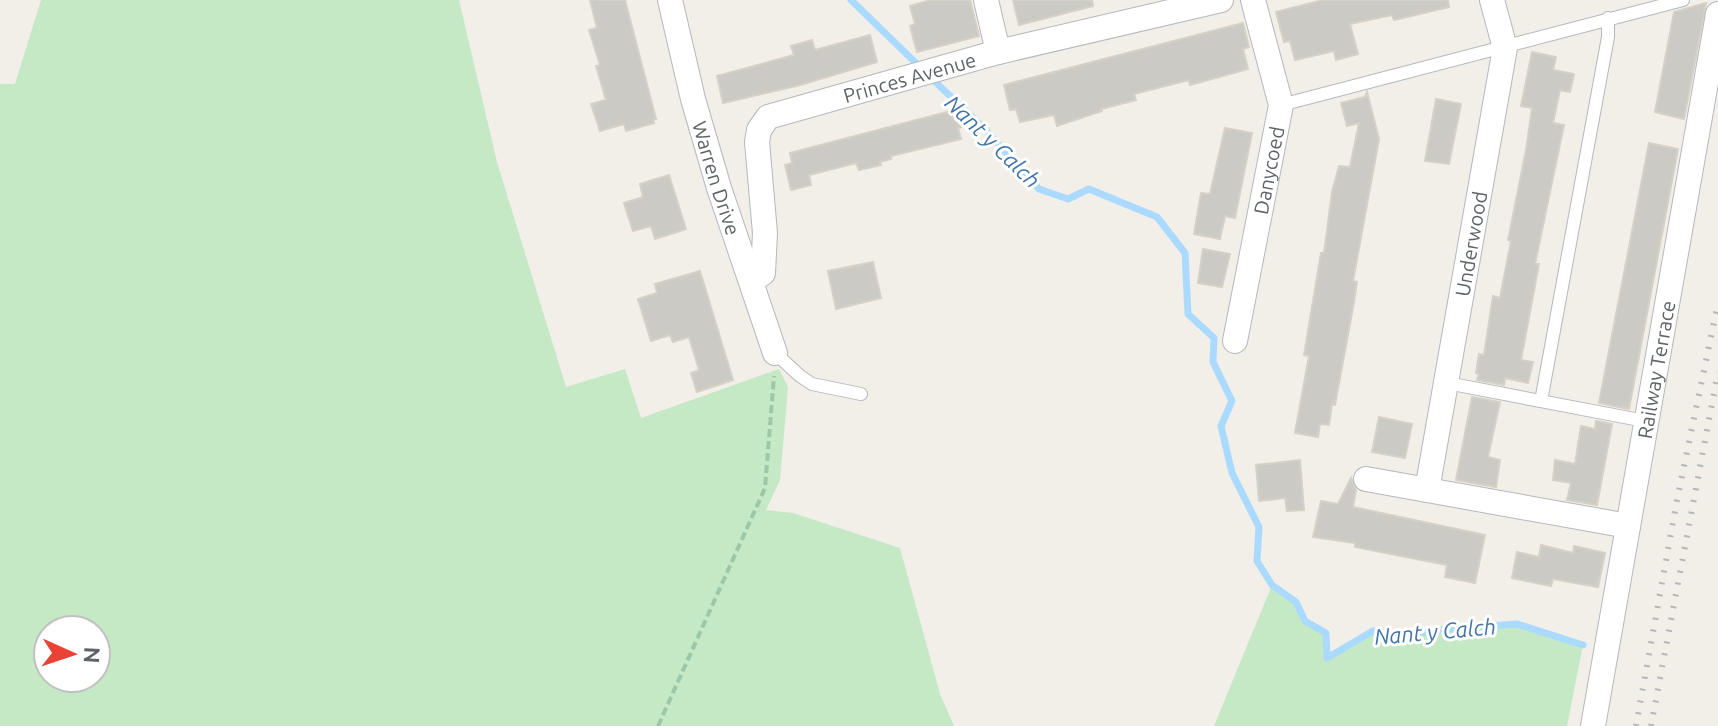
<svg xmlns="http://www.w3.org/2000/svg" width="1718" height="726" font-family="Ubuntu,sans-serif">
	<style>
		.green { fill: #c5e8c5; fill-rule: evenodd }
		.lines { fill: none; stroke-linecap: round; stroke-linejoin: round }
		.stream { stroke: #aadaff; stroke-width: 7 }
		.building { fill: #cccac5; stroke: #d6d1c6; stroke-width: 2 }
		.service-casing { stroke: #b5b8bc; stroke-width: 14 }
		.minor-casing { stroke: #b5b8bc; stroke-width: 26 }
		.path { stroke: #9cc7a9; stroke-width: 4; stroke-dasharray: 8 4; stroke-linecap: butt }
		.service { stroke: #fff; stroke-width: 12 }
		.minor { stroke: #fff; stroke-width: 24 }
		.rail { stroke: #b6b7b8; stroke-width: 6; stroke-dasharray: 2 10; stroke-linecap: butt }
		.labels { text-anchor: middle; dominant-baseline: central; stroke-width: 6; stroke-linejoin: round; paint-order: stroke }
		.street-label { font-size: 20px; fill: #5f6368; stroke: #fff }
		.water-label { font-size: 22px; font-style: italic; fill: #4174aa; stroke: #fff }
	</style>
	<rect width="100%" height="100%" fill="#f1efe8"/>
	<g class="green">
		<path d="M41,0H459L497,162L566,387L625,369L641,418L779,369L788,387L780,480L766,510L793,513L900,548L940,694L954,726H0V84H15ZM48,630H96V678H48Z"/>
		<polygon points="1272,585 1296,602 1305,621 1326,633 1328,658 1373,631 1409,635 1446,629 1517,624 1583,645 1567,726 1214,726"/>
	</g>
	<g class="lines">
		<g class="stream">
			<polyline points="851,0 921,68"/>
			<polyline points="930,77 983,127 1039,189 1068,199 1089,189 1157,217 1185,253 1188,314 1214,338 1213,362 1232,401 1221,426 1232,473 1259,527 1257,561 1272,585 1296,602 1305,621 1326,633 1327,658 1373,631 1409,635 1446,629 1517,624 1583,645"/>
		</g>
	</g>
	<g class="building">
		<polygon points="590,0 625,0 656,119 653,120 654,123 626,131 624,124 600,131 591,104 606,100 596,66 600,65 589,30 597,28"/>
		<polygon points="931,0 970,0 979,36 917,52 910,26 915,24 910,6"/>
		<polygon points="1013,0 1092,0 1093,6 1019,25"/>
		<polygon points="1323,0 1448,0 1449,7 1394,20 1392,15 1350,24 1358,54 1336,60 1334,51 1295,60 1290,41 1284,42 1276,12"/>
		<polygon points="1706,3 1684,119 1655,112 1674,12"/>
		<polygon points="1243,23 1249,47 1243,49 1248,69 1190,85 1189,80 1134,94 1136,100 1101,109 1102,111 1057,126 1054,115 1020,122 1016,109 1010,110 1004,85"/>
		<polygon points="870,35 877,62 800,85 723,103 717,76 794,55 791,46 812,40 815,50"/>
		<polygon points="1532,52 1556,57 1553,70 1574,74 1570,92 1560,90 1553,123 1564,125 1535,264 1539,264 1521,360 1533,362 1528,383 1505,378 1504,385 1477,380 1479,374 1476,373 1479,354 1484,355 1493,296 1500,298 1511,241 1508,240 1526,150 1532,108 1521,106"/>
		<polygon points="1367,92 1379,139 1353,281 1357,282 1354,302 1335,405 1332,404 1329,425 1320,424 1318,437 1295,433 1309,356 1304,355 1321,253 1324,253 1332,192 1339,166 1350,167 1359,123 1347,126 1341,103 1365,97"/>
		<polygon points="1436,99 1461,104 1449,164 1425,161"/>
		<polygon points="966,107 970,125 958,128 961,139 891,156 891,159 880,162 881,165 859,170 856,163 809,175 811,185 791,190 785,165 792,163 790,153"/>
		<polygon points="1225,128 1252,133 1235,218 1225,216 1220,239 1194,234 1201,193 1210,194"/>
		<polygon points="1649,143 1678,149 1629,409 1599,403"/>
		<polygon points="669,175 686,229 655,239 651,226 633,231 624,203 643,197 640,184"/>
		<polygon points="1203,249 1230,254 1222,287 1198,283"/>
		<polygon points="873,262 881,298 836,309 828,271"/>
		<polygon points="700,271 733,380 697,392 691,373 699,370 689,337 673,342 670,335 651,341 638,299 657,293 655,284"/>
		<polygon points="1472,397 1500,402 1488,457 1500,460 1496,487 1456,480"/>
		<polygon points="1379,417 1412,424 1405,458 1372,452"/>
		<polygon points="1596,421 1612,424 1597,505 1567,500 1571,483 1553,480 1555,460 1575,464 1581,426 1595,429"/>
		<polygon points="1300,460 1304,510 1287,511 1285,498 1259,501 1256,465"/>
		<polygon points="1351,478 1356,490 1353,507 1485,535 1475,583 1445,577 1447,565 1355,547 1355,543 1313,537 1321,501 1338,504"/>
		<polygon points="1541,545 1573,553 1574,546 1605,553 1598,587 1553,579 1551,586 1512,578 1517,552 1539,557"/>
	</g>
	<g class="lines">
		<g class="service-casing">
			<g id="service">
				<polyline points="1281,105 1683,0"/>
				<polyline points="775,353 800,376 812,384 861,394"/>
				<polyline points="1447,383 1645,421"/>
				<polyline points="1541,401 1608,37 1608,18"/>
			</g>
		</g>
		<g class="minor-casing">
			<g id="minor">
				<path id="s1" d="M670,0L693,99L719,188L775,353"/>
				<polyline points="986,0 998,52"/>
				<path id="s2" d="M752,281L763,273L765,233L757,142L759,130L768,117L998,52L1221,0"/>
				<path id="s3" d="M1235,341L1281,105L1253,0"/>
				<polyline points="1366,479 1628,526"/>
				<path id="s4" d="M1427,490L1505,48L1492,0"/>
				<path id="s5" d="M1593,726L1718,14"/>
			</g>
		</g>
		<polyline class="path" points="658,726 765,488 774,376"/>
		<use href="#service" class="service"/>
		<use href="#minor" class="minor"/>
		<g class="rail">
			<polyline points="1636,726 1677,500 1718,303"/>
			<polyline points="1651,726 1718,372"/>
		</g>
	</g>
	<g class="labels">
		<g class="street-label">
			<text stroke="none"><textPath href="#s2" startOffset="320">Princes Avenue</textPath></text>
			<text stroke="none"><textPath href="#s3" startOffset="174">Danycoed</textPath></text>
			<text stroke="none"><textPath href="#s1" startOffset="184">Warren Drive</textPath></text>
			<text stroke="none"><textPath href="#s4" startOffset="250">Underwood</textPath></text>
			<text stroke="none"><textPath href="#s5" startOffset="362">Railway Terrace</textPath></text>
		</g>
		<g class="water-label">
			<text transform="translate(993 141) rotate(44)">Nant y Calch</text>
			<text transform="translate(1435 631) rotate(-5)">Nant y Calch</text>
		</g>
	</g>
	<g transform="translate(72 654) rotate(93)"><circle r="38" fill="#ffffff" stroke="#bfc1c3" stroke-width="2"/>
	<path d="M0-6L14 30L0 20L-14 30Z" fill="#ea4335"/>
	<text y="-12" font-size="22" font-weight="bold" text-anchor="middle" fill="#5f6368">N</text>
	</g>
</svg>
